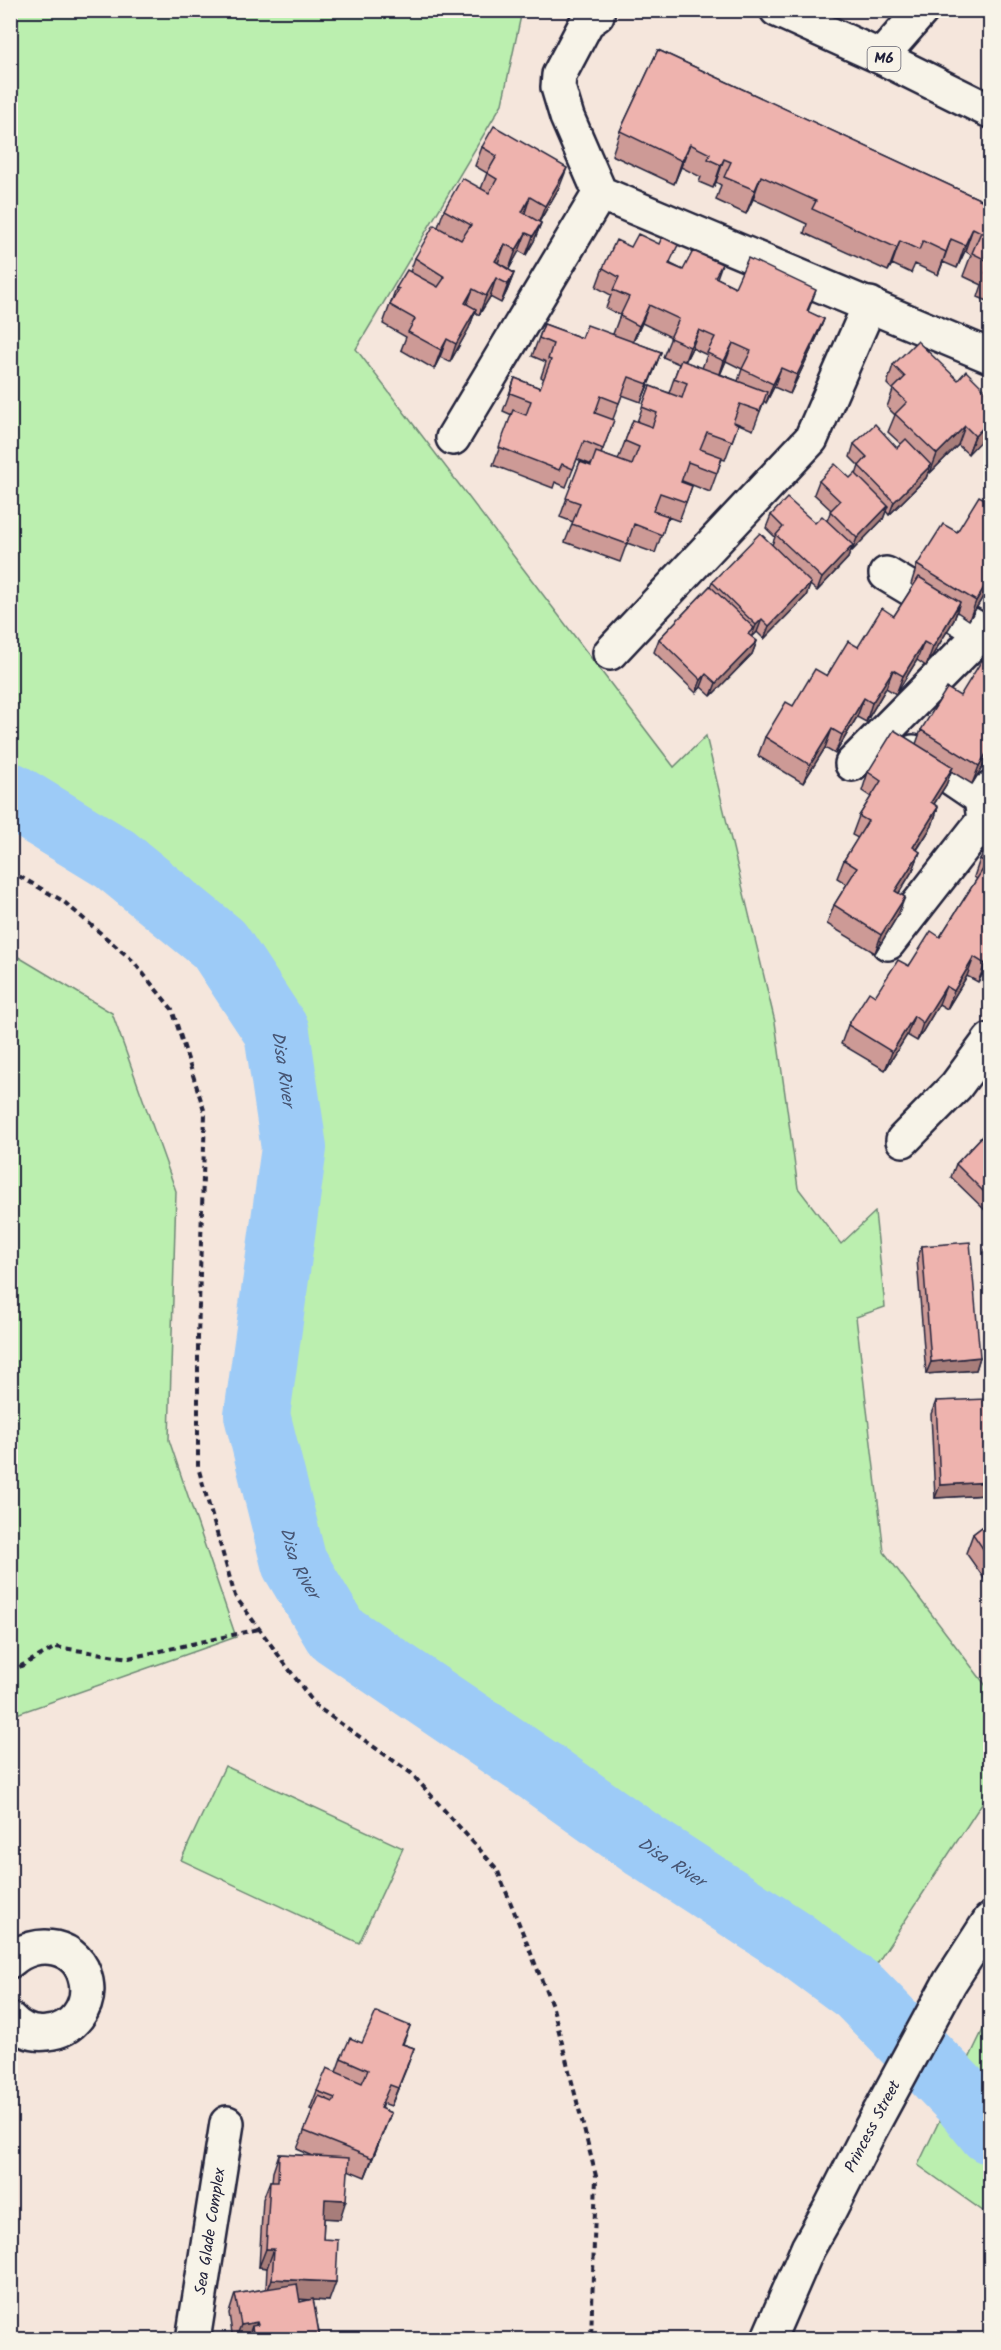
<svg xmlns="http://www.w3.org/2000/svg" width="1001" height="2350" font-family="Kalam,sans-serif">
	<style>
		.green { fill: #bbefaf; stroke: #6e8875; stroke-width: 1.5 }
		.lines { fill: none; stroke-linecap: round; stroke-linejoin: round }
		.river { stroke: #9dcbf7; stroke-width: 66 }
		.minor-casing { stroke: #22223b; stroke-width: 38 }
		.tertiary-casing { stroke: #22223b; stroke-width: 38 }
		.primary-casing { stroke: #22223b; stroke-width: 38 }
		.path { stroke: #22223b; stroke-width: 4; stroke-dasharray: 6 4.5; stroke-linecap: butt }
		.minor { stroke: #f7f3e8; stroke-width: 33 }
		.tertiary { stroke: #f7f3e8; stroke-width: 33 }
		.primary { stroke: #f7f3e8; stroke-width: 33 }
		.wall { fill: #cd9a96; stroke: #22223b; stroke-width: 1.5; fill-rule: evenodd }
		.shaded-wall { fill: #a77d7a; stroke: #22223b; stroke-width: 1.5 }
		.building { fill: #eeb3ae; stroke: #22223b; stroke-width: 1.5 }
		.labels { text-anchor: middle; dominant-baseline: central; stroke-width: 6; stroke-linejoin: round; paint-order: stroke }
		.shield { fill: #f7f3e8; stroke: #62616f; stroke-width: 1.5 }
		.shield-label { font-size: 15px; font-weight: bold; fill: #22223b }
		.street-label { font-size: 16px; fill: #22223b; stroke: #f7f3e8 }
		.water-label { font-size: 18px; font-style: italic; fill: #475573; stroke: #f7f3e8 }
	</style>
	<rect width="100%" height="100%" fill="#f5e6dc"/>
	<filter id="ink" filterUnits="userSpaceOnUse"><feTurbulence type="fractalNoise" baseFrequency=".0167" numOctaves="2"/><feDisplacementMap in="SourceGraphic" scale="12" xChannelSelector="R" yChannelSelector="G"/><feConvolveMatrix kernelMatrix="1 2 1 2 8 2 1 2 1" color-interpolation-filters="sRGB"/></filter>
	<g filter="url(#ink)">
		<g class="green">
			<polygon points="10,11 522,11 502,104 356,349 674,767 706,736 775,1022 798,1188 841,1244 875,1212 885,1307 856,1317 884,1552 990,1691 990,1791 859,1991 791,1941 645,1846 541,1772 336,1633 294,1563 257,1415 294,1148 277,1032 219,944 115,859 11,795"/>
			<polygon points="10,952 112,1013 176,1191 169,1440 236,1637 11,1716"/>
			<polygon points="225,1766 403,1848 359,1943 181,1860"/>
			<polygon points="990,2015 990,2216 918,2165"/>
		</g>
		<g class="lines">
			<path class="river" id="s1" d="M10,795L115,859L219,944L277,1032L294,1148L257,1415L294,1563L336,1633L541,1772L645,1846L791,1941L859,1991L964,2099L990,2131"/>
			<g class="minor-casing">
				<g id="minor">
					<polyline points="597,15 587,22 559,75 558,87 567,117 600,193 990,356"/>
					<polyline points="881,57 922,10"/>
					<polyline points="453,438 600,193"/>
					<polyline points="610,653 811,439 870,304"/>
					<polyline points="913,752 981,798"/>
					<polyline points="852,764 983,632 886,574"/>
					<polyline points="888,943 984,820 981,798 990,789"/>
					<polyline points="903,1140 956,1086 990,1040"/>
					<path d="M10,1961C36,1937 79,1944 86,1981C91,2007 72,2031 47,2033C33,2035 20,2030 10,2019"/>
					<path id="s2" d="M193,2340L227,2123"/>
				</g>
			</g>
			<g class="tertiary-casing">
				<g id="tertiary">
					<path id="s3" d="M768,2340L808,2248L829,2211L870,2130L950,1982L990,1920"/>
				</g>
			</g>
			<g class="primary-casing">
				<polyline id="primary" points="777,10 881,57 990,111"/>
			</g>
			<g class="path">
				<polyline points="10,871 63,901 132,960 172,1009 205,1113 198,1337 198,1467 235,1596 316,1706 411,1773 497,1869 553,2008 596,2176 591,2340"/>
				<polyline points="10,1672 56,1647 129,1658 259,1629"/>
			</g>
			<use href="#minor" class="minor"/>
			<use href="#tertiary" class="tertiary"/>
			<use href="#primary" class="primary"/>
		</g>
		<g class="wall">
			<polygon points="658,50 990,204 990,302 978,297 982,285 963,276 971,255 965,251 957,268 943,262 938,275 915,264 911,273 892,264 888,271 804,233 807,224 753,199 746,214 716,200 721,185 716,182 713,188 699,182 701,177 681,167 674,184 612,155 620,131"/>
			<polygon points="482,147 560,186 539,222 541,223 534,241 526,255 519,251 509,269 498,263 514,273 507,291 501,303 490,297 479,315 475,312 469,328 450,362 440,357 434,369 401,350 406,337 383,324 396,288 410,272 415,258 438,227 444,210 481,189 487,173 475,166"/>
			<path d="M659,244L671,264L683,270L722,264L717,278L735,287L808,312L824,319L817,337L790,394L774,387L766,403L764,401L753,430L734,422L738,425L725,460L722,459L710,492L682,481L681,482L692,486L685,505L679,521L668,517L655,553L627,543L620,562L565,542L573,522L560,517L580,462L592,465L577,459L566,487L555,482L553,488L493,465L512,415L503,411L515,378L540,388L544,379L541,377L546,362L532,356L544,324L582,338L613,334L620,315L606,308L611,295L596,287L603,268L631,247ZM642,323L671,337L663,357L679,364L669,393L650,386L637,422L633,420L618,460L601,454L614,420L613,419L622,395L641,402L661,352L633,342ZM692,348L707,355L702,368L685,362ZM726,361L742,369L738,381L720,374Z"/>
			<polygon points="893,365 958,380 990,395 968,454 958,445 930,473 929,471 926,478 889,515 886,511 883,519 852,551 851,549 848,558 817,591 810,585 806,596 764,639 757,632 752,637 757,641 752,654 711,696 701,687 696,693 654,652 659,639 710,586 712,582 772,545 775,537 766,528 771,515 815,523 827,521 831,510 814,494 819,481 850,478 856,475 859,466 850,457 854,444 897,448 901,444 888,432 895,415 887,407 893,390 887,384"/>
			<polygon points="917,565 990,585 969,620 957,612 954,620 926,666 917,660 896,694 886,688 866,722 857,717 835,754 825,748 803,783 758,756 765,737 793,706 894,616 913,586 911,584"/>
			<polygon points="921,730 990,755 972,784 951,771 946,785 934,804 938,807 932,826 917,850 920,852 913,870 899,893 898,915 875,953 827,924 834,905 847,884 837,878 844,860 858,838 852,835 859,816 871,797 862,791 868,772 916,744"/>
			<polygon points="990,843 990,962 978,982 967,976 947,1009 939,1004 917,1041 907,1035 885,1070 841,1044 848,1025 875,996 940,937 977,879 974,877 980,859"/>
			<polygon points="990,1128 990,1215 951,1177 956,1164"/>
			<polygon points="988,1244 990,1283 987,1284 985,1250"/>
			<polygon points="922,1246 980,1357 976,1370 926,1374 917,1259"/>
			<polygon points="936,1401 986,1495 935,1498 931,1414"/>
			<polygon points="990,1521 990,1587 966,1553 973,1534"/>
			<path d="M410,2026L403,2044L414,2048L391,2106L383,2103L381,2109L391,2113L365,2177L348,2170L340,2219L324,2218L323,2239L329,2301L313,2300L320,2339L332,2340H233L229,2313L235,2294L266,2289L267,2268L259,2267L263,2199L270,2181H272L273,2172L279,2154L313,2156L297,2149L313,2110L310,2109L317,2091L336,2072L341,2058L362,2043ZM299,2299L310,2300L300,2302Z"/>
		</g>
		<g class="shaded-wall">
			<polygon points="690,144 681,167 674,184 682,161"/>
			<polygon points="724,159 716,182 713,188 721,165"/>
			<polygon points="567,168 560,186 538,224 545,206"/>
			<polygon points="761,176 753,199 746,214 755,190"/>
			<polygon points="530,197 524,216 522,212"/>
			<polygon points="541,223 534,241 526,255 533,236"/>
			<polygon points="973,228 965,251 957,268 965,245"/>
			<polygon points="526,233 519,251 509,269 516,250"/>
			<polygon points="951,239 943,262 938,275 946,252"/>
			<polygon points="900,241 892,264 888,271 897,248"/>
			<polygon points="505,244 498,263 495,261"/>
			<polygon points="514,273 507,291 501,303 508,284"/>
			<polygon points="496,278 490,297 479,315 486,296"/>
			<polygon points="473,289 466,307 465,303"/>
			<polygon points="816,290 809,309 800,330 807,311"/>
			<polygon points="649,305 642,323 632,344 639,326"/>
			<polygon points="476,309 469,328 450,362 456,344"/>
			<polygon points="824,319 817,337 790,394 797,375"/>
			<polygon points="699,330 692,348 683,366 690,347"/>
			<polygon points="447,339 440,357 434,369 441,350"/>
			<polygon points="733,343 726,361 718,380 724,361"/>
			<polygon points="661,352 654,371 641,402 648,384"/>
			<polygon points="781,368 774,387 766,403 773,384"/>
			<polygon points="990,420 990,431 968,454 975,436"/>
			<polygon points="965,426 958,445 930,473 937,454"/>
			<polygon points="931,465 926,478 889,515 894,502"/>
			<polygon points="888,506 883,519 852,551 857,538"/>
			<polygon points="853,545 848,558 817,591 822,578"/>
			<polygon points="990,577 990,585 969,620 976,601"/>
			<polygon points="811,583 806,596 764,639 769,626"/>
			<polygon points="960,602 954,620 926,666 933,647"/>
			<polygon points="762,619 757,632 751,638 756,625"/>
			<polygon points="757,641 752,654 711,696 716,683"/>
			<polygon points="924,642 917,660 896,694 903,676"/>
			<polygon points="893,670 886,688 866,722 872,703"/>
			<polygon points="706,674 701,687 696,693 701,680"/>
			<polygon points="864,698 857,717 835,754 842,735"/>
			<polygon points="832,729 825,748 803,783 810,765"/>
			<polygon points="990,747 990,755 972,784 979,766"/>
			<polygon points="953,767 946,785 924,820 931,802"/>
			<polygon points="938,807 932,826 906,866 913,847"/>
			<polygon points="920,852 913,870 889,909 895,891"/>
			<polygon points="905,897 898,915 875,953 881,935"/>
			<polygon points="990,955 990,962 978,982 985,964"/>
			<polygon points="974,957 967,976 947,1009 954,991"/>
			<polygon points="946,986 939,1004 917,1041 923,1023"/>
			<polygon points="914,1016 907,1035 885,1070 892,1052"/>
			<polygon points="989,1277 990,1277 990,1283 987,1284"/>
			<polygon points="980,1357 976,1370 926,1374 931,1362"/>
			<polygon points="990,1482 986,1495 935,1498 940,1485"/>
			<polygon points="414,2048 407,2067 391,2106 398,2088"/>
			<polygon points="391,2113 384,2131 365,2177 372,2158"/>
			<polygon points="325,2199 346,2200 340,2219 318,2218"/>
			<polygon points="266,2249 274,2249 267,2268 259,2267"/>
			<polygon points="272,2279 336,2282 329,2301 265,2297"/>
			<polygon points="257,2322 253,2333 252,2326 247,2340 235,2340 241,2325"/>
		</g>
		<g class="building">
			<polygon points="658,50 990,204 990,262 972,253 981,232 973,228 965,245 951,239 946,252 923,241 919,250 900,241 897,248 812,209 816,201 761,176 755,190 724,177 731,162 724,159 721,165 708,159 710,154 690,144 682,161 620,131"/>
			<polygon points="494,126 567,168 545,206 530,197 522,212 541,223 533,236 526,233 516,250 505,244 495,261 514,273 508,284 496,278 486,296 473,289 465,303 476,309 456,344 447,339 441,350 408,332 415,319 390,305 399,289 396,288 407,270 438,287 445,277 415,258 434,225 461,240 471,225 444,210 462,178 489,193 497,179 487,173 497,156 482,147"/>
			<polygon points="638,234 659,244 662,237 678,245 669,264 683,270 693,251 722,264 715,277 735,287 748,258 816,290 807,311 824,319 797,375 781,368 773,384 742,369 751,351 733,343 724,361 707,353 715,337 699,330 690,347 670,338 679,319 649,305 639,326 620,316 629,297 613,290 619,277 603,268 616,240 631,247"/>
			<polygon points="990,264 990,275 986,273"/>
			<polygon points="544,324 582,338 587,325 661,352 648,384 629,377 619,403 601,396 595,413 614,420 603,449 584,441 573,469 562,464 559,470 499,447 513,410 526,415 531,401 510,393 515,378 540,388 551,360 548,359 553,344 539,338"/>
			<polygon points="917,341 958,380 966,371 990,395 990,420 975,436 965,426 937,454 895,414 907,402 893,389 905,377 893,365"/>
			<polygon points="681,360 767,392 760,411 740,404 733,422 738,425 732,441 707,432 700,449 722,457 717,473 688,462 681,482 692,486 686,502 660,493 653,511 668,516 662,535 634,524 627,544 572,524 580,503 566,498 580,462 591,466 596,452 632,465 639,447 625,441 633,420 652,427 657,413 642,407 650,386 682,398 687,383 674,378"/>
			<polygon points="875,424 897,448 906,439 931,465 894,502 859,466 867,457 854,444"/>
			<polygon points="835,464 850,478 855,473 888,506 857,538 830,511 840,501 819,481"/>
			<polygon points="979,496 988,501 990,497 990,577 976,601 917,565 943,524 957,532"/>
			<polygon points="787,498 815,523 822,516 853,545 822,578 776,535 783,527 771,515"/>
			<polygon points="760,533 811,583 769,626 762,619 756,625 712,582"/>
			<polygon points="919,577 960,602 933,647 924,642 903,676 893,670 872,703 864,698 842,735 832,729 810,765 765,737 786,702 793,706 815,669 827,676 848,641 858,647 882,608 894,616"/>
			<polygon points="710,586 754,628 748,634 757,641 716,683 706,674 701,680 659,639"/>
			<polygon points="982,660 990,666 990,747 979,766 921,730 947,688 960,696"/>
			<polygon points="894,730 953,767 931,802 938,807 913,847 920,852 895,891 905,897 881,935 834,905 857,868 844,860 868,821 859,816 881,781 868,772"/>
			<polygon points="990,843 990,955 985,964 974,957 954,991 946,986 923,1023 914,1016 892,1052 848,1025 869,992 875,996 898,960 909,966 931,931 940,937 987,863 980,859"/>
			<polygon points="990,1128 990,1198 956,1164"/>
			<polygon points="970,1242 980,1357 931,1362 922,1246"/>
			<polygon points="990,1243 990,1277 989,1277 988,1244"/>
			<polygon points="987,1399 990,1482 940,1485 936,1401"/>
			<polygon points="990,1521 990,1559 973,1534"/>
			<polygon points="376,2012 410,2026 402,2044 414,2048 398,2088 390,2085 380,2108 391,2113 372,2158 304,2131 319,2096 333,2102 335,2098 317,2091 327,2068 362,2083 368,2070 341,2058 350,2038 362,2043"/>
			<polygon points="279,2154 349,2158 346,2200 325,2199 323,2239 338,2240 336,2282 272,2279 274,2249 266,2249 270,2181 278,2181"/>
			<polygon points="297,2284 300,2302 313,2299 320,2339 332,2340 254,2340 252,2326 258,2325 257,2322 241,2325 235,2294"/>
		</g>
	</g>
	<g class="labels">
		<rect class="shield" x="867.5" y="47" width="33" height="24" rx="4.5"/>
		<g class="shield-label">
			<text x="884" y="59">M6</text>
		</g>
		<g class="street-label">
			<text stroke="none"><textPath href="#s3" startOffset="238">Princess Street</textPath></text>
			<text stroke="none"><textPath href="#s2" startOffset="110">Sea Glade Complex</textPath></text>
		</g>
		<g class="water-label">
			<text stroke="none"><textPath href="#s1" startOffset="400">Disa River</textPath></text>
			<text stroke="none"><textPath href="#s1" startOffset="904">Disa River</textPath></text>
			<text stroke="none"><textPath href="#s1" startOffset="1390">Disa River</textPath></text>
		</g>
	</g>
	<rect width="1001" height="2350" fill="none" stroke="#f7f3e8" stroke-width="36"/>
	<rect x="18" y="18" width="965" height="2314" fill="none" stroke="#22223b" stroke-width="2" filter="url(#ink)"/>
</svg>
